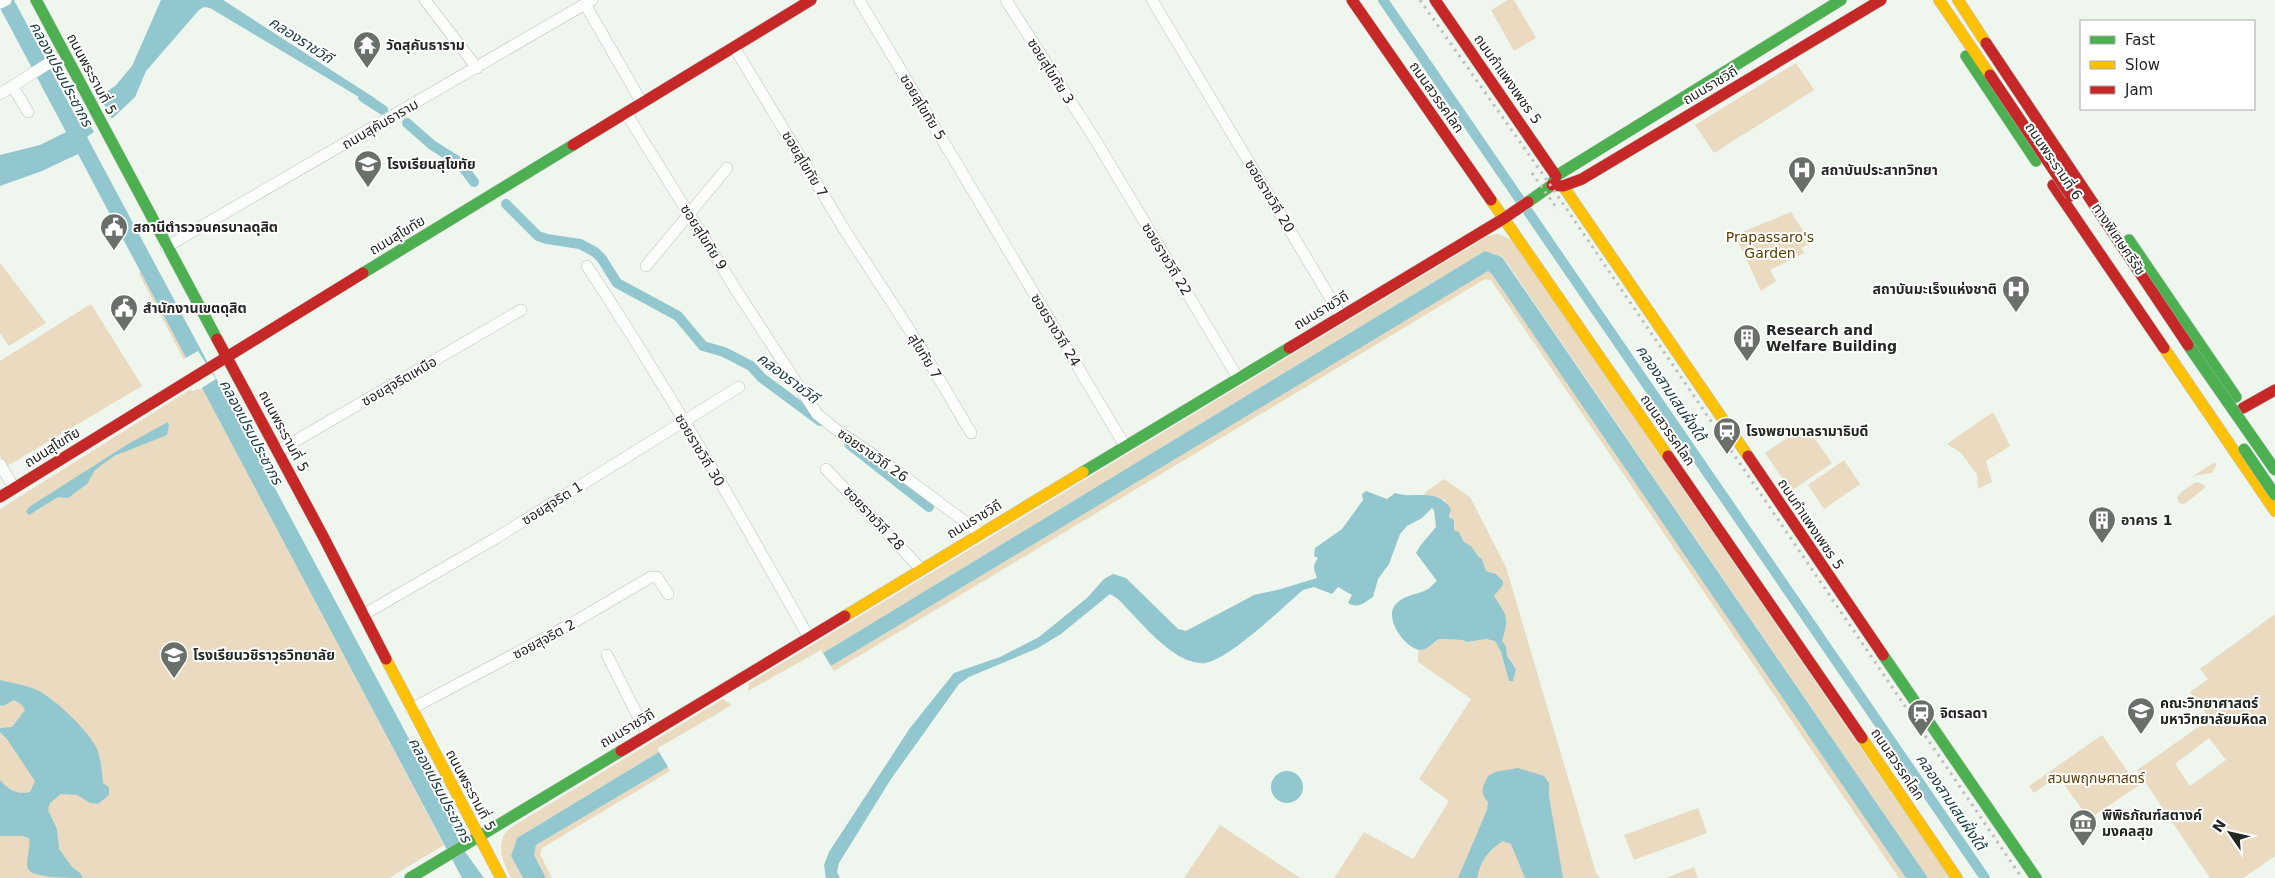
<svg xmlns="http://www.w3.org/2000/svg" width="2275" height="878" font-family="'DejaVu Sans','Noto Sans Thai',sans-serif">
	<style>
		.green { fill: #e9dac0; fill-rule: evenodd }
		.water { fill: #93c7cf }
		.pier { fill: #eef6ee }
		.lines { fill: none; stroke-linecap: round; stroke-linejoin: round }
		.canal { stroke: #93c7cf; stroke-width: 10 }
		.street-casing { stroke: #bac0ba; stroke-width: 12 }
		.fast-casing { stroke: #bac0ba; stroke-width: 12 }
		.slow-casing { stroke: #bac0ba; stroke-width: 12 }
		.jam-casing { stroke: #bac0ba; stroke-width: 12 }
		.street { stroke: #fcfefc; stroke-width: 11 }
		.fast { stroke: #4caf50; stroke-width: 11 }
		.slow { stroke: #ffc107; stroke-width: 11 }
		.jam { stroke: #c62828; stroke-width: 11 }
		.rail { stroke: #bdbfbd; stroke-width: 3; stroke-dasharray: 2.5 5; stroke-linecap: butt }
		.fast-bridge-casing { stroke: #9db6ae; stroke-width: 12; stroke-linecap: butt }
		.jam-bridge-casing { stroke: #9db6ae; stroke-width: 12; stroke-linecap: butt }
		.fast-bridge { stroke: #4caf50; stroke-width: 11 }
		.jam-bridge { stroke: #c62828; stroke-width: 11 }
		.labels { text-anchor: middle; dominant-baseline: central; stroke-width: 4; stroke-linejoin: round; paint-order: stroke }
		.poi-label { font-size: 14px; font-weight: bold; fill: #222722; stroke: #fff; text-anchor: start }
		.street-label { font-size: 14px; fill: #222722; stroke: #fff }
		.park-label { font-size: 14px; fill: #5e3c00; stroke: #fff }
		.water-label { font-size: 15px; font-style: italic; fill: #183b42; stroke: #fff }
	</style>
	<rect width="100%" height="100%" fill="#eef6ee"/>
	<g class="green">
		<polygon points="1508,0 1514,0 1536,38 1514,51 1491,10"/>
		<polygon points="1796,63 1814,90 1714,153 1695,125"/>
		<polygon points="1791,212 1811,243 1801,248 1804,253 1770,270 1776,281 1761,291 1735,235"/>
		<polygon points="1498,234 1512,240 1950,878 1928,878 1503,257 1485,251 823,653 821,650 748,691 749,683 1488,236"/>
		<polygon points="0,263 46,323 9,346 0,333"/>
		<polygon points="140,271 187,358 184,360 139,274"/>
		<polygon points="1487,271 1492,273 1906,878 1899,878 1491,280 1485,279 834,671 831,666"/>
		<polygon points="91,304 142,386 7,466 0,456 0,361"/>
		<polygon points="203,388 444,845 389,878 0,878 0,509 191,389 192,391"/>
		<polygon points="1993,412 2010,446 1986,461 1992,482 1978,489 1977,474 1960,452 1947,444"/>
		<polygon points="1805,425 1832,463 1791,491 1765,453"/>
		<polygon points="1844,460 1860,484 1824,509 1808,485"/>
		<polygon points="2215,462 2216,465 2212,473 2193,476"/>
		<polygon points="1444,479 1470,497 1506,567 1596,873 1600,878 1334,878 1364,832 1413,859 1449,801 1419,779 1471,699 1418,662 1418,650 1426,649 1439,639 1463,640 1467,642 1486,639 1495,641 1501,652 1509,681 1516,669 1507,656 1506,646 1502,641 1503,609 1494,596 1503,585 1496,574 1486,571 1482,559 1478,556 1471,546 1464,542 1459,532 1454,530 1445,500 1423,494"/>
		<path d="M2197,482L2204,485L2205,488L2184,504L2179,503L2177,498C2181,491 2189,486 2197,482Z"/>
		<path d="M2275,614V856L2243,878H2210L2137,770L2210,719L2190,692L2208,679L2200,669ZM2209,738L2226,760L2190,786L2175,764Z"/>
		<path d="M723,699L732,705L658,748L659,752L517,838L511,856L523,878H511C503,862 494,843 510,828Z"/>
		<polygon points="2102,735 2138,786 2089,819 2058,776 2034,793 2029,786"/>
		<polygon points="668,767 670,771 542,848 540,854 552,878 546,878 534,855 536,845"/>
		<polygon points="1698,808 1707,833 1634,860 1624,835"/>
		<polygon points="1220,825 1300,878 1184,878"/>
		<polygon points="1694,867 1698,878 1666,878"/>
	</g>
	<g class="water">
		<polygon points="0,0 14,0 75,115 116,85 132,66 161,0 223,0 376,99 374,106 210,8 204,7 199,10 146,71 135,97 114,117 87,137 453,821 460,845 484,878 462,878 78,154 42,171 0,186 0,155 40,145 66,132 0,8"/>
		<polygon points="1485,251 1502,257 1928,878 1906,878 1492,274 1488,271 831,666 823,653"/>
		<polygon points="168,422 169,426 167,435 114,456 95,470 87,484 68,498 58,497 29,515 26,512 29,507 128,444"/>
		<path d="M1366,491L1387,499L1395,493C1415,500 1436,486 1451,509L1449,517L1454,520V530L1459,532L1464,542L1471,546L1478,556L1482,559L1486,571L1496,574L1503,581V585L1494,596C1508,617 1509,617 1502,641L1506,646L1507,656L1516,669L1513,681H1509L1501,652L1495,641L1486,639L1467,642L1463,640L1439,639C1432,643 1427,651 1419,650C1404,647 1383,617 1396,604C1405,594 1418,595 1428,589C1431,587 1434,583 1437,581L1416,553L1420,546L1436,527L1434,510L1432,508L1422,518L1407,526L1400,534L1389,564L1378,579L1373,597C1364,603 1358,609 1348,603L1352,595L1338,587L1332,594L1314,587L1303,590C1283,607 1229,660 1205,663C1200,664 1188,661 1183,658C1158,645 1138,619 1118,599L1110,594L1061,634L1038,648L969,677L959,684L891,779L839,863L837,872L840,878H826L824,865L829,852L910,728L954,673L1000,657L1039,637L1087,598L1104,579L1113,574L1126,578L1178,629L1186,631L1254,595L1281,589L1317,578C1314,569 1312,566 1318,558L1314,556L1315,548L1342,529L1363,500L1362,494Z"/>
		<path d="M0,680C12,683 26,685 37,690C53,697 91,733 97,749C101,760 102,772 103,783L109,787V795L98,804L90,803L77,795L61,794L50,803L48,810L57,829L59,849L72,867L80,873L83,878C71,878 32,878 28,869C25,861 31,849 29,838L22,836H0V780C9,790 17,795 30,792L35,781L7,739L0,732V728L12,727L25,710L22,705L14,700L3,706L0,705Z"/>
		<polygon points="659,752 668,767 536,845 534,855 546,878 523,878 511,856 517,838"/>
		<path d="M1518,768L1544,776L1549,783V796L1563,878H1525L1511,844L1503,841C1489,849 1480,862 1477,878H1458L1487,810L1488,802C1479,792 1483,787 1488,776L1495,772Z"/>
		<circle cx="1287" cy="787" r="16"/>
	</g>
	<g class="pier">
		<polygon points="99,95 113,121 95,134 81,108"/>
		<polygon points="198,351 216,379 200,389 184,359"/>
	</g>
	<g class="lines">
		<g class="canal">
			<polyline points="1383,0 1985,878"/>
			<polyline points="363,97 383,110"/>
			<polyline points="407,123 432,145 459,162 474,182"/>
			<polyline points="506,204 538,236 547,239 580,244 595,252 602,259 617,283 678,316 703,346 724,352 751,366 762,378 820,421"/>
			<polyline points="849,444 929,507"/>
		</g>
		<g class="street-casing">
			<g id="street">
				<polyline points="425,0 477,68"/>
				<polyline points="859,0 1125,446"/>
				<polyline points="1006,0 1096,141 1238,378"/>
				<polyline points="1152,0 1341,316"/>
				<polyline points="0,3 6,0"/>
				<polyline points="585,4 642,103"/>
				<polyline points="734,47 844,229 918,343 971,433"/>
				<polyline points="13,87 28,112"/>
				<polyline points="0,94 49,63 66,56"/>
				<polyline points="626,113 738,293 817,414 838,431 897,471 980,533"/>
				<polyline points="166,247 592,0"/>
				<path d="M587,266C666,386 738,511 808,636"/>
				<polyline points="646,266 727,168"/>
				<polyline points="278,451 521,310"/>
				<polyline points="0,464 14,488"/>
				<polyline points="826,469 921,569"/>
				<polyline points="363,615 496,538 739,387"/>
				<polyline points="607,655 647,734"/>
				<polyline points="411,709 569,625 651,577 657,577 668,594"/>
			</g>
		</g>
		<g class="fast-casing">
			<g id="fast">
				<polyline points="36,0 217,339"/>
				<polyline points="1966,56 2036,161"/>
				<polyline points="1528,202 1552,185 1556,176 1841,0"/>
				<polyline points="2129,240 2236,397"/>
				<polyline points="363,273 573,145"/>
				<polyline points="1083,472 1289,348"/>
				<polyline points="1883,655 2036,878"/>
				<polyline points="410,878 621,751"/>
			</g>
		</g>
		<g class="slow-casing">
			<g id="slow">
				<polyline points="1939,0 1990,75"/>
				<polyline points="1958,0 1986,43"/>
				<polyline points="1563,186 1748,456"/>
				<polyline points="1491,200 1668,456"/>
				<polyline points="2164,348 2275,511"/>
				<polyline points="845,616 1083,472"/>
				<polyline points="386,659 501,878"/>
				<polyline points="1862,738 1957,878"/>
			</g>
		</g>
		<g class="jam-casing">
			<g id="jam">
				<polyline points="1352,0 1491,200"/>
				<polyline points="1435,0 1556,176"/>
				<polyline points="573,145 811,0"/>
				<polyline points="1552,185 1563,186 1582,179 1881,0"/>
				<polyline points="2053,185 2164,348"/>
				<polyline points="217,339 323,536 386,659"/>
				<polyline points="1289,348 1503,219 1528,202"/>
				<polyline points="2243,408 2275,390"/>
				<polyline points="1668,456 1862,738"/>
				<polyline points="1748,456 1883,655"/>
				<polyline points="0,497 363,273"/>
				<polyline points="621,751 845,616"/>
			</g>
		</g>
		<use href="#street" class="street"/>
		<use href="#fast" class="fast"/>
		<use href="#slow" class="slow"/>
		<use href="#jam" class="jam"/>
		<g class="rail">
			<polyline points="1420,0 1551,186 2022,878"/>
			<polyline points="1532,173 1558,210"/>
		</g>
		<g class="fast-bridge-casing">
			<g id="fast-bridge">
				<polyline points="2188,345 2275,470"/>
				<polyline points="2244,449 2275,495"/>
			</g>
		</g>
		<g class="jam-bridge-casing">
			<g id="jam-bridge">
				<polyline points="1986,43 2188,345"/>
				<polyline points="1990,75 2071,196"/>
			</g>
		</g>
		<use href="#fast-bridge" class="fast-bridge"/>
		<use href="#jam-bridge" class="jam-bridge"/>
	</g>
	<defs>
		<g id="temple-pin" transform="scale(1.4375)"><path d="M0 17L-7.5 6A9.5 9.5 0 1 1 7.5 6Z" fill="#696f69" stroke="#fff"/><path d="M0-6L5-2H3V0L6.5 2.5H4V6H1.5V3h-3V6H-4V2.5H-6.5L-3 0V-2H-5Z" fill="#fff"/></g>
		<g id="school-pin" transform="scale(1.4375)"><path d="M0 17L-7.5 6A9.5 9.5 0 1 1 7.5 6Z" fill="#696f69" stroke="#fff"/><path d="M0-5L7-2L0 1L-7-2ZM-4 1L0 2.5L4 1V4Q0 6-4 4Z" fill="#fff"/></g>
		<g id="hospital-pin" transform="scale(1.4375)"><path d="M0 17L-7.5 6A9.5 9.5 0 1 1 7.5 6Z" fill="#696f69" stroke="#fff"/><path d="M-5-5h3v3.5h4V-5h3V5h-3V1.5h-4V5h-3Z" fill="#fff"/></g>
		<g id="civic-pin" transform="scale(1.4375)"><path d="M0 17L-7.5 6A9.5 9.5 0 1 1 7.5 6Z" fill="#696f69" stroke="#fff"/><path d="M-.6-6.5H3V-4.5H.6V-3L4-1V1h2V6H-6V1h2V-1L-.6-3ZM-1.2 2.5V6h2.4V2.5Z" fill="#fff"/></g>
		<g id="building-pin" transform="scale(1.4375)"><path d="M0 17L-7.5 6A9.5 9.5 0 1 1 7.5 6Z" fill="#696f69" stroke="#fff"/><path d="M-4-6H4V6H1V3H-1V6H-4ZM-2.5-4.3h1.7v1.8h-1.7ZM.8-4.3h1.7v1.8H.8ZM-2.5-1h1.7V.8h-1.7ZM.8-1h1.7V.8H.8Z" fill="#fff"/></g>
		<g id="station-pin" transform="scale(1.4375)"><path d="M0 17L-7.5 6A9.5 9.5 0 1 1 7.5 6Z" fill="#696f69" stroke="#fff"/><path d="M-3-6H3Q5-6 5-4V2Q5 4 3 4L4.5 6H3L1.5 4h-3L-3 6H-4.5L-3 4Q-5 4-5 2V-4Q-5-6-3-6ZM-3.5-4v3h7v-3ZM-3.5 1v1.5H-2V1ZM2 1v1.5H3.5V1Z" fill="#fff"/></g>
		<g id="university-pin" transform="scale(1.4375)"><path d="M0 17L-7.5 6A9.5 9.5 0 1 1 7.5 6Z" fill="#696f69" stroke="#fff"/><path d="M0-5L7-2L0 1L-7-2ZM-4 1L0 2.5L4 1V4Q0 6-4 4Z" fill="#fff"/></g>
		<g id="museum-pin" transform="scale(1.4375)"><path d="M0 17L-7.5 6A9.5 9.5 0 1 1 7.5 6Z" fill="#696f69" stroke="#fff"/><path d="M0-6L6-3V-2H-6V-3ZM-5-1h2V3h-2ZM-1-1h2V3h-2ZM3-1h2V3H3ZM-6 4H6V6H-6Z" fill="#fff"/></g>
	</defs>
	<g fill-rule="evenodd">
		<use href="#temple-pin" x="367" y="45"/>
		<use href="#school-pin" x="368" y="164"/>
		<use href="#hospital-pin" x="1802" y="170"/>
		<use href="#civic-pin" x="114" y="227"/>
		<use href="#hospital-pin" x="2016" y="289"/>
		<use href="#civic-pin" x="124" y="308"/>
		<use href="#building-pin" x="1747" y="338"/>
		<use href="#station-pin" x="1727" y="431"/>
		<use href="#building-pin" x="2102" y="520"/>
		<use href="#school-pin" x="174" y="655"/>
		<use href="#university-pin" x="2141" y="711"/>
		<use href="#station-pin" x="1921" y="713"/>
		<use href="#museum-pin" x="2083" y="823"/>
	</g>
	<g class="labels">
		<g class="poi-label">
			<text x="386" y="45">วัดสุคันธาราม</text>
			<text x="387" y="164">โรงเรียนสุโขทัย</text>
			<text x="1821" y="170">สถาบันประสาทวิทยา</text>
			<text x="133" y="227">สถานีตำรวจนครบาลดุสิต</text>
			<text x="1997" y="289" text-anchor="end">สถาบันมะเร็งแห่งชาติ</text>
			<text x="143" y="308">สำนักงานเขตดุสิต</text>
			<text x="1766" y="330">Research and<tspan x="1766" dy="16">Welfare Building</tspan></text>
			<text x="1746" y="431">โรงพยาบาลรามาธิบดี</text>
			<text x="2121" y="520">อาคาร 1</text>
			<text x="193" y="655">โรงเรียนวชิราวุธวิทยาลัย</text>
			<text x="2160" y="703">คณะวิทยาศาสตร์<tspan x="2160" dy="16">มหาวิทยาลัยมหิดล</tspan></text>
			<text x="1940" y="713">จิตรลดา</text>
			<text x="2102" y="815">พิพิธภัณฑ์สตางค์<tspan x="2102" dy="16">มงคลสุข</tspan></text>
		</g>
		<g class="street-label">
			<text transform="translate(1051 71) rotate(58)">ซอยสุโขทัย 3</text>
			<text transform="translate(92 74) rotate(62)">ถนนพระรามที่ 5</text>
			<text transform="translate(1508 79) rotate(55)">ถนนกำแพงเพชร 5</text>
			<text transform="translate(1710 85) rotate(-31)">ถนนราชวิถี</text>
			<text transform="translate(1437 97) rotate(55)">ถนนสวรรคโลก</text>
			<text transform="translate(923 107) rotate(59)">ซอยสุโขทัย 5</text>
			<text transform="translate(380 124) rotate(-30)">ถนนสุคันธาราม</text>
			<text transform="translate(2054 161) rotate(56)">ถนนพระรามที่ 6</text>
			<text transform="translate(805 164) rotate(59)">ซอยสุโขทัย 7</text>
			<text transform="translate(1270 196) rotate(59)">ซอยราชวิถี 20</text>
			<text transform="translate(397 235) rotate(-31)">ถนนสุโขทัย</text>
			<text transform="translate(704 237) rotate(58)">ซอยสุโขทัย 9</text>
			<text transform="translate(2119 239) rotate(56)">ทางพิเศษศรีรัช</text>
			<text transform="translate(1167 259) rotate(59)">ซอยราชวิถี 22</text>
			<text transform="translate(1321 310) rotate(-31)">ถนนราชวิถี</text>
			<text transform="translate(1056 330) rotate(59)">ซอยราชวิถี 24</text>
			<text transform="translate(925 356) rotate(59)">สุโขทัย 7</text>
			<text transform="translate(399 381) rotate(-30)">ซอยสุจริตเหนือ</text>
			<text transform="translate(1668 430) rotate(55)">ถนนสวรรคโลก</text>
			<text transform="translate(284 431) rotate(62)">ถนนพระรามที่ 5</text>
			<text transform="translate(52 447) rotate(-32)">ถนนสุโขทัย</text>
			<text transform="translate(700 450) rotate(59)">ซอยราชวิถี 30</text>
			<text transform="translate(873 455) rotate(35)">ซอยราชวิถี 26</text>
			<text transform="translate(552 503) rotate(-32)">ซอยสุจริต 1</text>
			<text transform="translate(874 518) rotate(47)">ซอยราชวิถี 28</text>
			<text transform="translate(974 519) rotate(-31)">ถนนราชวิถี</text>
			<text transform="translate(1811 524) rotate(56)">ถนนกำแพงเพชร 5</text>
			<text transform="translate(544 639) rotate(-28)">ซอยสุจริต 2</text>
			<text transform="translate(627 728) rotate(-31)">ถนนราชวิถี</text>
			<text transform="translate(1898 764) rotate(56)">ถนนสวรรคโลก</text>
			<text transform="translate(471 790) rotate(62)">ถนนพระรามที่ 5</text>
		</g>
		<g class="park-label">
			<text x="1770" y="237">Prapassaro's<tspan x="1770" dy="16">Garden</tspan></text>
			<text x="2096" y="778">สวนพฤกษศาสตร์</text>
		</g>
		<g class="water-label">
			<text transform="translate(301 40) rotate(33)">คลองราชวิถี</text>
			<text transform="translate(61 74) rotate(62)">คลองเปรมประชากร</text>
			<text transform="translate(788 378) rotate(37)">คลองราชวิถี</text>
			<text transform="translate(1671 393) rotate(56)">คลองสามเสนฝั่งใต้</text>
			<text transform="translate(251 432) rotate(62)">คลองเปรมประชากร</text>
			<text transform="translate(440 790) rotate(62)">คลองเปรมประชากร</text>
			<text transform="translate(1951 802) rotate(56)">คลองสามเสนฝั่งใต้</text>
		</g>
	</g>
	<rect x="2080" y="20" width="175" height="90" fill="#ffffff" stroke="#a7a9a7"/>
	<rect x="2090" y="36" width="25" height="8" fill="#4caf50" stroke="#a7a9a7"/>
	<text x="2125" y="45" font-size="15" fill="#222722">Fast</text>
	<rect x="2090" y="61" width="25" height="8" fill="#ffc107" stroke="#a7a9a7"/>
	<text x="2125" y="70" font-size="15" fill="#222722">Slow</text>
	<rect x="2090" y="86" width="25" height="8" fill="#c62828" stroke="#a7a9a7"/>
	<text x="2125" y="95" font-size="15" fill="#222722">Jam</text>
	<g transform="translate(2230 833) rotate(304)" stroke="#ffffff" stroke-width="4" paint-order="stroke">
	<path d="M0-4L9 19L0 12L-9 19Z" fill="#222722"/>
	<text y="-8" font-size="14" font-weight="bold" text-anchor="middle" fill="#222722">N</text>
	</g>
</svg>
